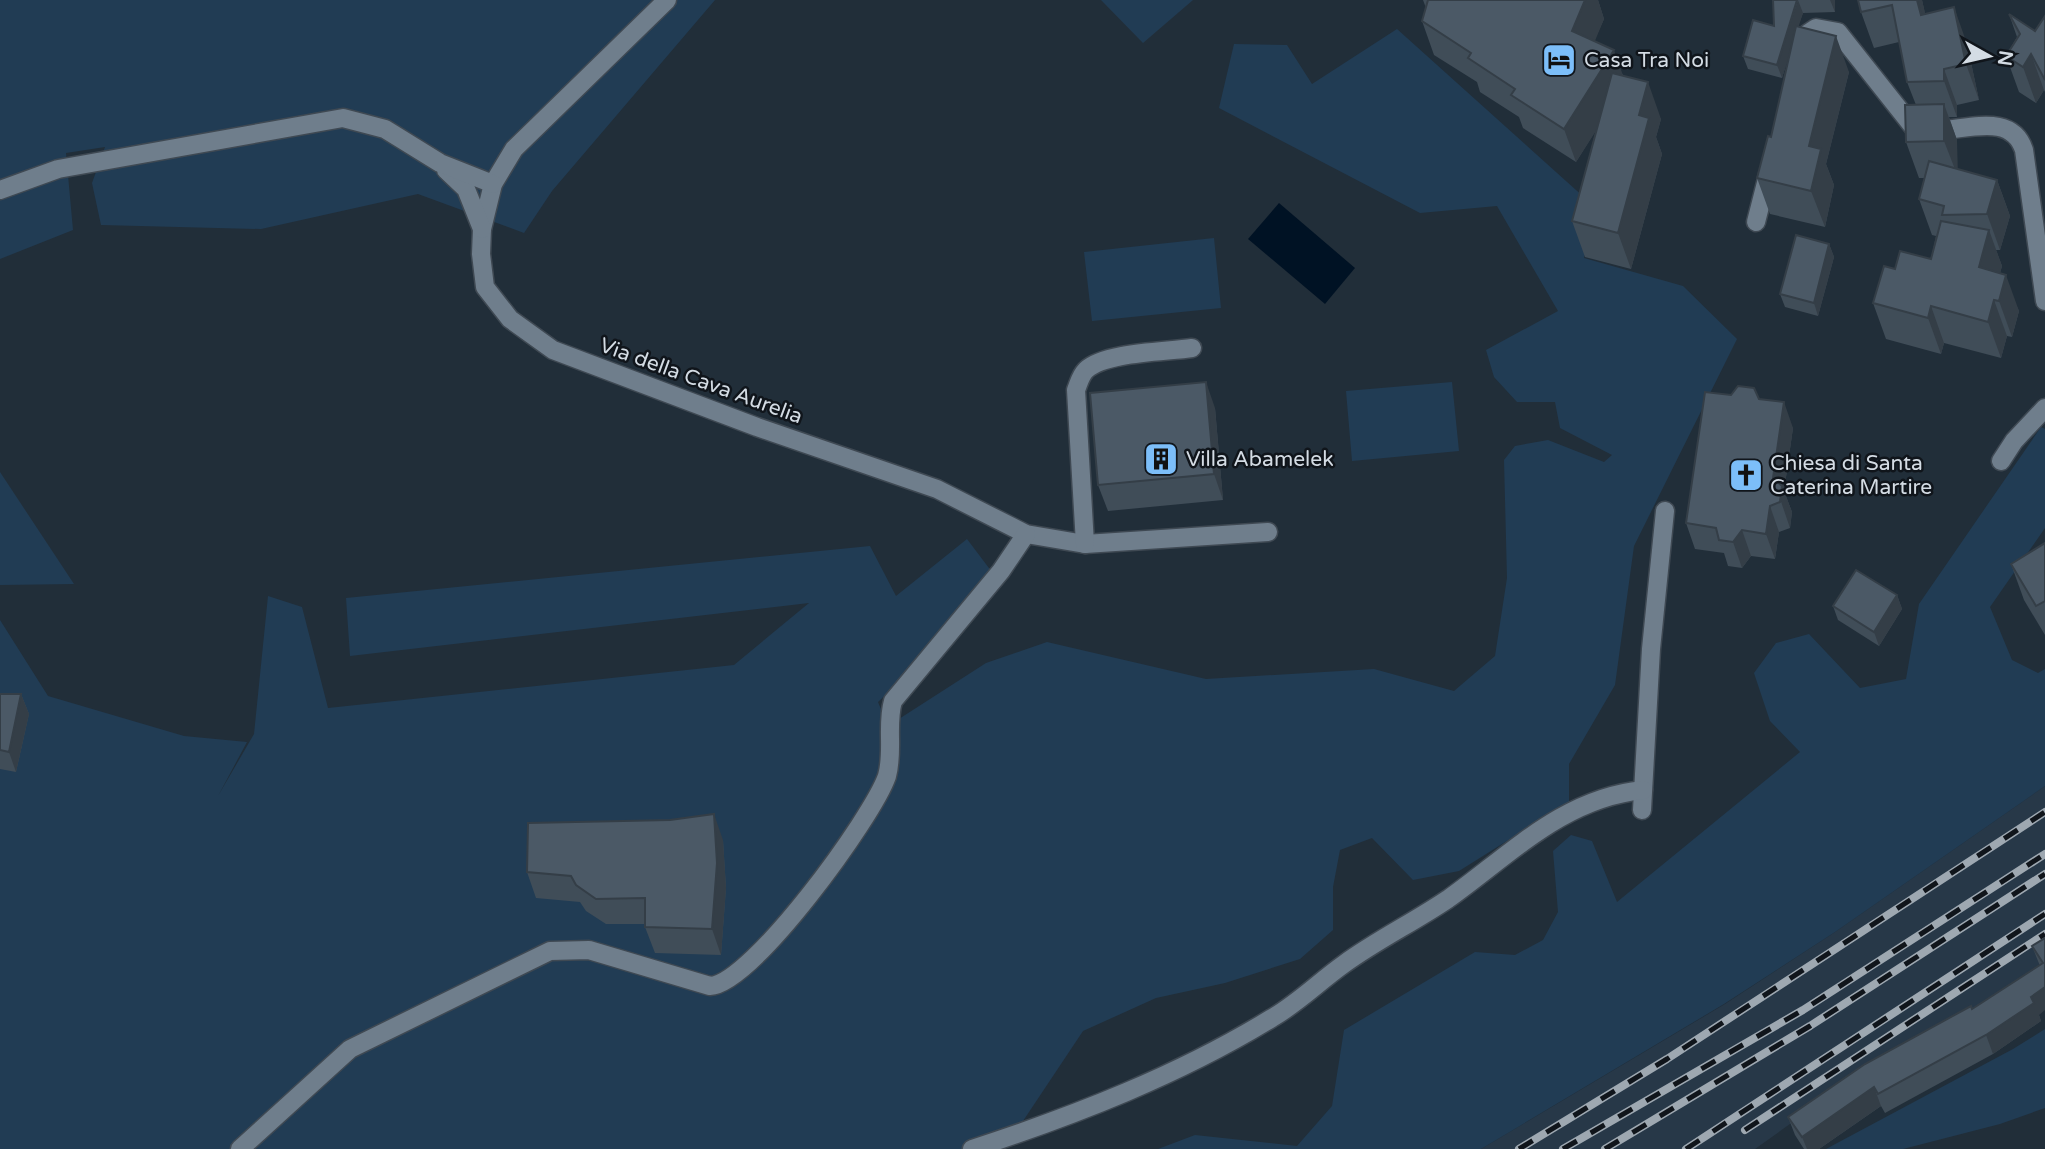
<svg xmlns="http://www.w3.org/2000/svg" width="2045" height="1149" font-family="'Varela Round',sans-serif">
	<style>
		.built { fill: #273848 }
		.green { fill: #213c54 }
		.water { fill: #001224 }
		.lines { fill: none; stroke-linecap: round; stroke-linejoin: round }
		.minor-casing { stroke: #3f4953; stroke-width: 21 }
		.minor { stroke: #6f7e8c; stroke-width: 18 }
		.rail-casing { stroke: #9ea8b1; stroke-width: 8 }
		.rail { stroke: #10151b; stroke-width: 5; stroke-dasharray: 16; stroke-linecap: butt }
		.wall { fill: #404d58 }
		.shaded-wall { fill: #343e47 }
		.building { fill: #4b5966; stroke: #343e47; stroke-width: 2 }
		.labels { text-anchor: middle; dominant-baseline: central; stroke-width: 5; stroke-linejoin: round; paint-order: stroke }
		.poi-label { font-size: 21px; fill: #d4dce4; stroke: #10151b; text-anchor: start }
		.street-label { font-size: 21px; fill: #d4dce4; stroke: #10151b }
	</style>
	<rect width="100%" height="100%" fill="#212e39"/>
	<polygon class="built" points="2045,786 2045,963 1932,1039 1839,1089 1755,1149 1481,1149 1725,1004 1835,932"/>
	<g class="green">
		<polygon points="0,0 715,0 552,191 524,233 418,194 261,229 101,225 92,183 105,147 66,153 73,230 0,259"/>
		<polygon points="1101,0 1193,0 1143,43"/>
		<polygon points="1397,29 1596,208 1584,258 1683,286 1737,339 1634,546 1615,685 1569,764 1569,802 1459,871 1413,880 1372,838 1340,850 1333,887 1333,930 1300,959 1225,983 1156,998 1083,1031 1013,1136 972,1149 0,1149 0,620 48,696 184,736 247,742 218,796 254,734 268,596 302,607 328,708 734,665 809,603 350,656 346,598 870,546 896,596 967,539 1001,584 878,702 888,726 986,663 1047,642 1206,679 1374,669 1454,691 1495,656 1507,578 1504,460 1515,446 1548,440 1604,462 1612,455 1560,428 1555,402 1517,402 1494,377 1486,350 1558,311 1497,206 1420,213 1219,108 1234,44 1287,45 1312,84"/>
		<polygon points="1214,238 1221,308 1092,321 1084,252"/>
		<polygon points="1452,382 1459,451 1352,461 1346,391"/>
		<polygon points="2041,427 2045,429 2045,528 1990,607 2012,660 2038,673 2045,669 2045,786 1835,932 1724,1004 1481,1149 1158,1149 1195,1135 1297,1146 1332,1106 1344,1030 1475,952 1515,955 1543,940 1558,912 1553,851 1571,835 1592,841 1617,902 1800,752 1770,721 1754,673 1776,643 1809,634 1860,688 1906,679 1919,604"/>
		<polygon points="0,472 74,584 0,585"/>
		<polygon points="2045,1029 2045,1108 2000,1124 1903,1149 1826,1149 2013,1049"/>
	</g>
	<polygon class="water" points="1279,203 1355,268 1325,304 1248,239"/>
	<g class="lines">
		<g class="minor-casing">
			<g id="minor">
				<polyline points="667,0 514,149 493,184 482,229 481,254 485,287 510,319 553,350 757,427 937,489 1026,534 1085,544 1268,532"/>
				<path d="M1801,50L1807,34L1816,28L1838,32L1914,128C1948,140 2009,104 2024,150L2045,301"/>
				<polyline points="446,170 466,189 482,229"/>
				<polyline points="0,190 58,169 343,118 385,129 440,163 493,184"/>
				<polyline points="1756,222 1768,175"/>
				<polyline points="2001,461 2014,441 2045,408"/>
				<path d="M1085,544L1076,390C1079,383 1080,376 1086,370C1105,352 1166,352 1192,348"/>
				<polyline points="1642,810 1651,649 1665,511"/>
				<path d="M240,1149L350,1049L550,951L589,950L710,986C752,984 873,817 887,776C894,751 886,725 893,701L1001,571L1026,534"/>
				<path d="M972,1149C1076,1115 1179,1075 1272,1018C1298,1003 1320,981 1344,964C1377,940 1414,922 1448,899C1510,855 1563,798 1643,790"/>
			</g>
		</g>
		<use href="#minor" class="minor"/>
		<g class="rail-casing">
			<g id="rail">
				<polyline points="1745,1130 2045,934"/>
				<polyline points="1519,1149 1667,1059 2045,812"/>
				<polyline points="1563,1149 1803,1010 2045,854"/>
				<polyline points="1605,1149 1810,1026 2045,874"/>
				<polyline points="1686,1149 2045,914"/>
			</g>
		</g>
		<use href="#rail" class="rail"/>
	</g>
	<g class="wall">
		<polygon points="1423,0 1598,0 1604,19 1594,41 1661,119 1656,137 1662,154 1631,269 1585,257 1572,221 1596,130 1576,162 1523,128 1519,117 1480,92 1477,82 1434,55 1422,21 1426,8"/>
		<polygon points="1773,0 1835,0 1835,12 1803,13 1798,26 1849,72 1826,164 1834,185 1825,227 1770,214 1757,178 1771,137 1791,49 1782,78 1748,69 1743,56 1774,26"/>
		<polygon points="1858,0 1922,0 1925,14 1967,44 1979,100 1957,105 1957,117 1949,117 1957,140 1957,169 1997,180 2010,216 2000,250 1996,250 2002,266 2000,273 2019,311 2012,337 2007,336 2001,358 1944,343 1941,354 1886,339 1873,303 1895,269 1931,259 1936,236 1932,235 1919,199 1925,178 1919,178 1906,142 1916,105 1907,82 1899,42 1874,48 1861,12"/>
		<polygon points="2009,14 2035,31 2045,16 2045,92 2044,90 2036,103 2019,92 2006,56 2017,37"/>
		<polygon points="1829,244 1834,257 1818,316 1785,307 1780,294"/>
		<polygon points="1731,395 1759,399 1793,428 1784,491 1792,512 1790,528 1779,532 1775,559 1751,556 1742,568 1728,566 1724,553 1695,549 1686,523"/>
		<polygon points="1215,408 1223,500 1108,511 1098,485"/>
		<polygon points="2045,543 2045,635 2024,600 2011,564"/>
		<polygon points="1897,595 1902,609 1879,646 1838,620 1833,606"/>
		<polygon points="0,694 21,694 29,714 16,772 0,769"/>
		<polygon points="723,840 726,888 721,955 655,953 645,927 645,924 606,924 586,911 580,902 536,898 527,872"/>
		<polygon points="2045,938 2039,1015 2041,1021 1993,1054 1885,1113 1881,1106 1819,1149 1804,1149 1795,1135 1788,1117 1972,1009 2040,966 2032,946"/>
	</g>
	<g class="shaded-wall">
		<polygon points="1585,0 1598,0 1604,19 1585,65 1572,31"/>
		<polygon points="1798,0 1803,13 1782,78 1777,65"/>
		<polygon points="1830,0 1835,0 1835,12"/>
		<polygon points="1917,0 1922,0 1934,51 1921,15"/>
		<polygon points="1954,7 1967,44 1979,100 1966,64"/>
		<polygon points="1836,36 1849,72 1826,164 1834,185 1825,227 1811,191 1809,146"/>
		<polygon points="1614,50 1626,84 1576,162 1564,129"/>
		<polygon points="2031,54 2044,90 2036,103 2023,67"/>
		<polygon points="1944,69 1957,105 1957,117 1944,81"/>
		<polygon points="1648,82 1661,119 1656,137 1662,154 1631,269 1618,233 1639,115"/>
		<polygon points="1944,104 1957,140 1958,177 1944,141"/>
		<polygon points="1997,180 2010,216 2000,250 1987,214"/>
		<polygon points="1989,230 2002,266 1992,303 1979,267"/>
		<polygon points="1829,244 1834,257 1818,316 1814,303"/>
		<polygon points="2006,275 2019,311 2012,337 1999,301"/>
		<polygon points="1994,300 2007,336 2001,358 1988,322"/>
		<polygon points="1931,306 1944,343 1941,354 1928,318"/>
		<polygon points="1206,382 1215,408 1223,500 1214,474"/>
		<polygon points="1784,402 1793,428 1784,491 1792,512 1790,528 1773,478"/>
		<polygon points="1770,506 1779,532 1775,559 1766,534"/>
		<polygon points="1742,530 1751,556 1742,568 1733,542"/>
		<polygon points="1897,595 1902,609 1879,646 1874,632"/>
		<polygon points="21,694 29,714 16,772 9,752"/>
		<polygon points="714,814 723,840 726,888 721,955 712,929"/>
		<polygon points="2045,987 2045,1010 2039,1015 2041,1021 1993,1054 1986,1035 2031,997"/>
		<polygon points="1874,1087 1881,1106 1819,1149 1807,1149 1802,1137"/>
	</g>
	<g class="building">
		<polygon points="1428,0 1585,0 1572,31 1614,50 1564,129 1511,95 1515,89 1468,58 1471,53 1422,21"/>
		<polygon points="1773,0 1797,0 1777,65 1743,56 1753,20 1774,26"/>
		<polygon points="1858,0 1917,0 1921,15 1954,7 1966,64 1944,69 1944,81 1907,82 1892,5 1861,12"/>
		<polygon points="2009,14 2035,31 2045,16 2045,80 2031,54 2023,67 2006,56 2020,34"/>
		<polygon points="1796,26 1836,36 1809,146 1821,149 1811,191 1757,178 1768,136 1771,137"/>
		<polygon points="1612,73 1648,82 1639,115 1649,118 1618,233 1572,221"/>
		<polygon points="1944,104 1944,141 1906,142 1905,105"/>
		<polygon points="1929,161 1997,180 1987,214 1942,215 1944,206 1919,199"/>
		<polygon points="1941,221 1989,230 1979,267 2006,275 1999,301 1994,300 1988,322 1931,306 1928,318 1873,303 1884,266 1895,269 1900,251 1931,259"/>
		<polygon points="1796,235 1829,244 1814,303 1780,294"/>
		<polygon points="1206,382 1214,474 1098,485 1090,393"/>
		<polygon points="1738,386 1754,388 1759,399 1784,402 1773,478 1782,486 1780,502 1770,506 1766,534 1742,530 1733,542 1719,540 1716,528 1686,523 1705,392 1731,395"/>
		<polygon points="2045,543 2045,601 2036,606 2011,564"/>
		<polygon points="1856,570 1897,595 1874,632 1833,606"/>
		<polygon points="0,694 21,694 9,752 0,750"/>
		<polygon points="714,814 717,863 712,929 645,927 645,898 596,899 576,885 571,876 527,872 528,823 670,820"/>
		<polygon points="2045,938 2045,987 2031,997 2034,1003 1986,1035 1878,1094 1874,1087 1802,1137 1788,1117 1865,1064 1971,1006 1972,1009 2043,963 2032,946"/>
	</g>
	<defs>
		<g id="hotel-square" transform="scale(1.75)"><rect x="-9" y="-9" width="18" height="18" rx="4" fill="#7cbef9" stroke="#10151b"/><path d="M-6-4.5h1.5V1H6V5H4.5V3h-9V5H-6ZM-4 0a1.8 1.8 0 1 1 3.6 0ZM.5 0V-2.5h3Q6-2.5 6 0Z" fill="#111"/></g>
		<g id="building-square" transform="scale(1.75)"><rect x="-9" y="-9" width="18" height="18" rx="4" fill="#7cbef9" stroke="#10151b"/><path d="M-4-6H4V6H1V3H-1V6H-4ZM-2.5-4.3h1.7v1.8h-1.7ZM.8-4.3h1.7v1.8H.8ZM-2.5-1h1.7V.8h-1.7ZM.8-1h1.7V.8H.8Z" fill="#111"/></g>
		<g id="church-square" transform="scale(1.75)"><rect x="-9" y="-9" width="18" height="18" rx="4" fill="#7cbef9" stroke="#10151b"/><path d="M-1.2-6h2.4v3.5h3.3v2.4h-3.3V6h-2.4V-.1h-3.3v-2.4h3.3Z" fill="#111"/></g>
	</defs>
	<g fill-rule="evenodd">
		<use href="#hotel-square" x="1559" y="60"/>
		<use href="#building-square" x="1161" y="459"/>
		<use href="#church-square" x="1746" y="475"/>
	</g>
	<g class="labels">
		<g class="poi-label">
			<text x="1584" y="60">Casa Tra Noi</text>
			<text x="1186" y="459">Villa Abamelek</text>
			<text x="1770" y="463">Chiesa di Santa<tspan x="1770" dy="24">Caterina Martire</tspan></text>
		</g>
		<g class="street-label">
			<text transform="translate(701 381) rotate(20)">Via della Cava Aurelia</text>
		</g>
	</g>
	<g transform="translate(1989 56) rotate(98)" stroke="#10151b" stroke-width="5" paint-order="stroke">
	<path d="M0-5L12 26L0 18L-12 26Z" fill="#d4dce4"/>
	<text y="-10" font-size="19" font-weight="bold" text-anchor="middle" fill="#d4dce4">N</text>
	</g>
</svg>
